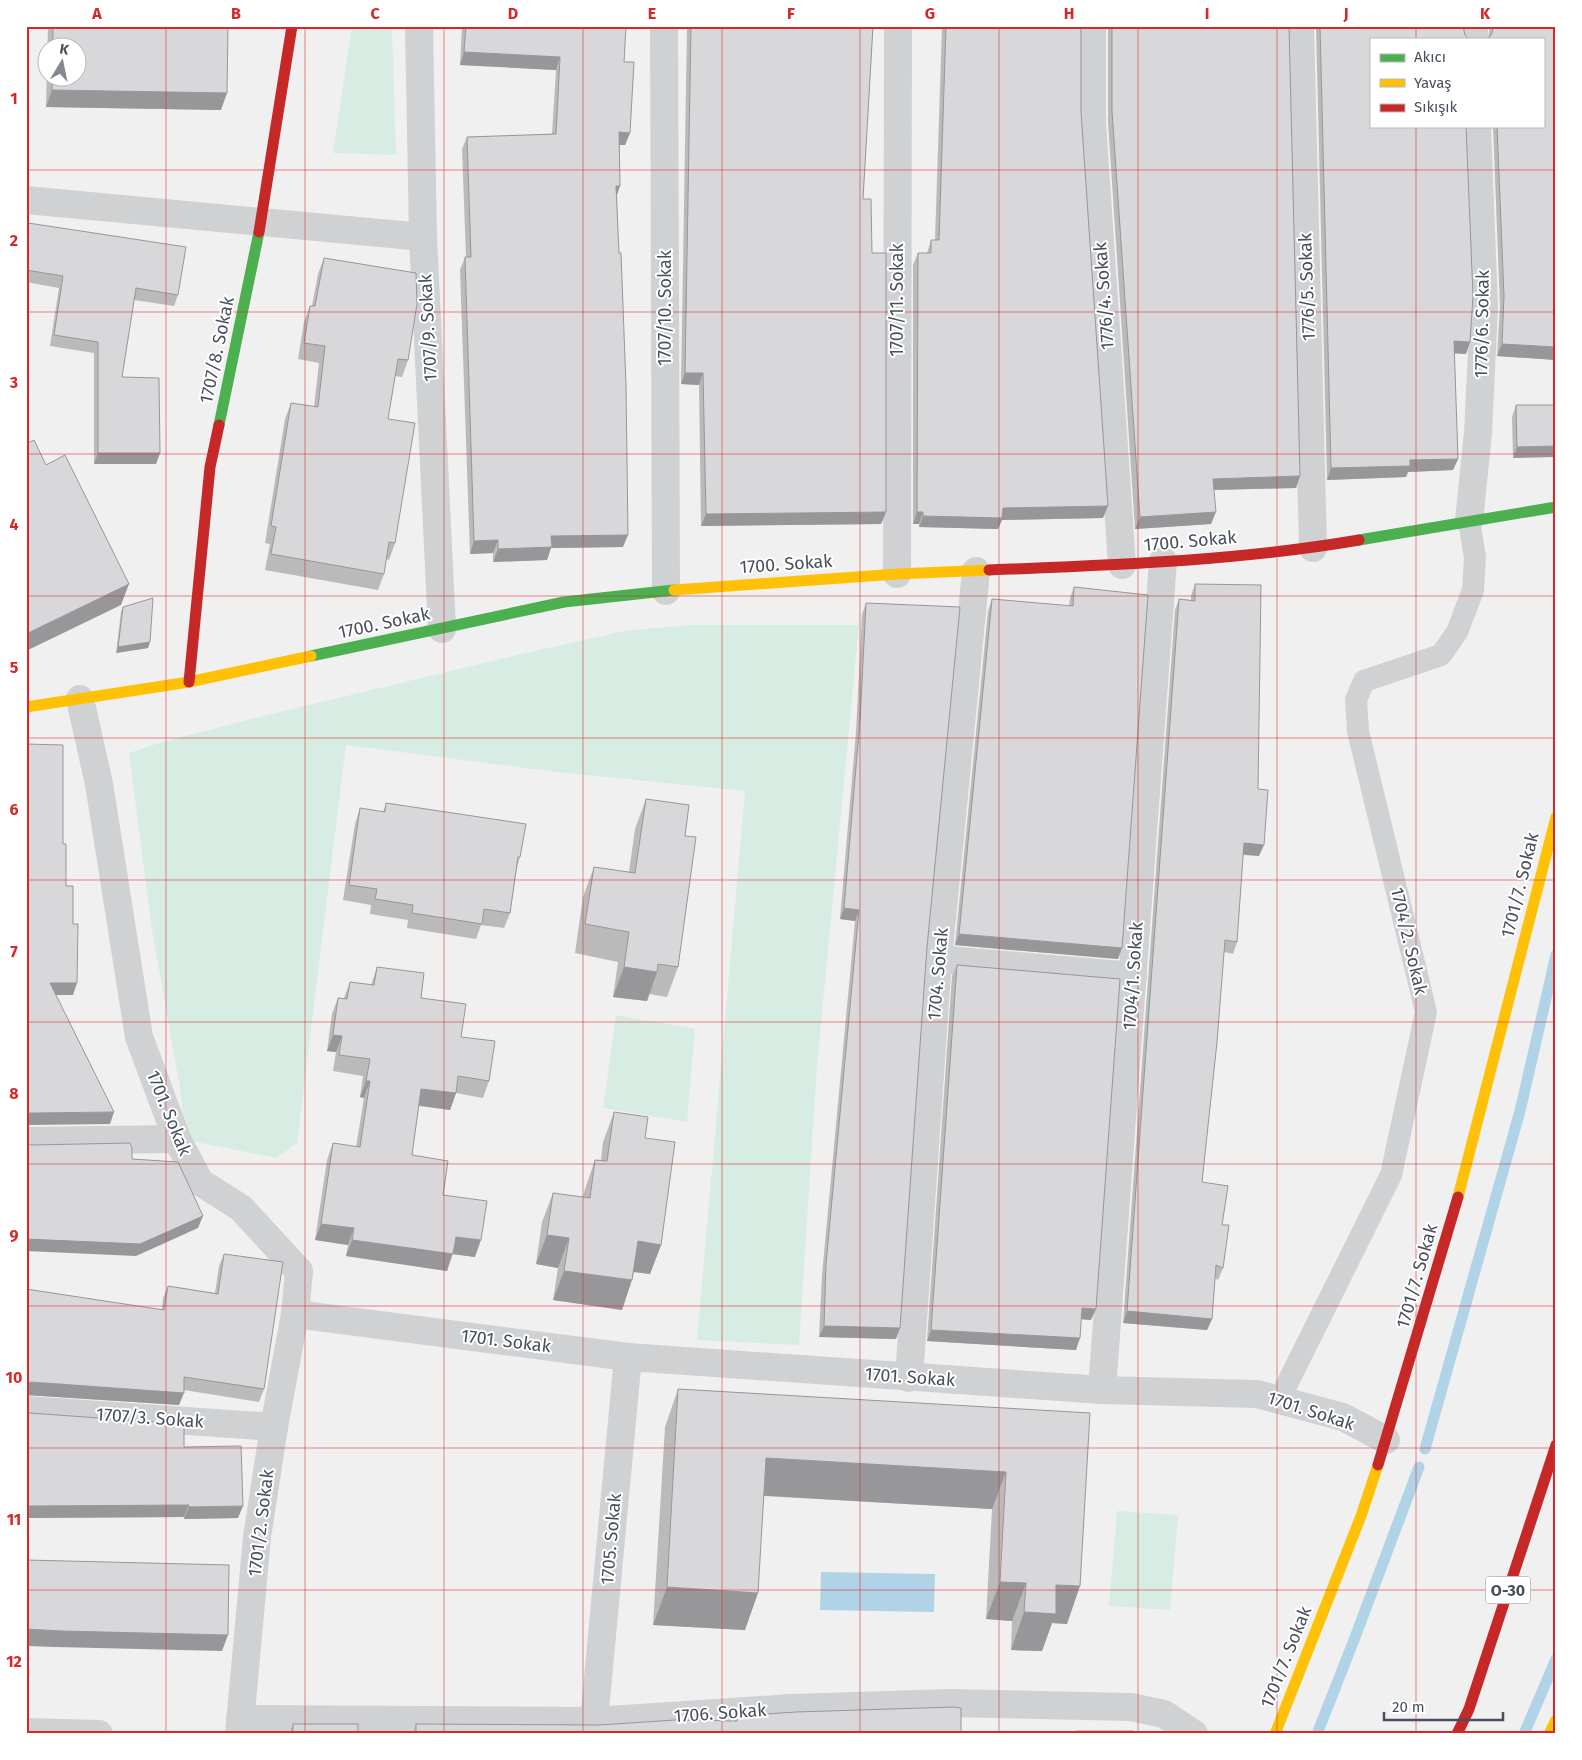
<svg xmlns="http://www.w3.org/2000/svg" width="1582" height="1760" font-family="'Fira Sans',sans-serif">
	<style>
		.green { fill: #d7ede3 }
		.water { fill: #b0d3e7 }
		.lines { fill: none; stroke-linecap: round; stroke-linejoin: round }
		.stream { stroke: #b0d3e7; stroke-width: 11 }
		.lane { stroke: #cfd1d3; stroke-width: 22 }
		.street { stroke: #cfd1d3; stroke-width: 28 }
		.fast { stroke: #4caf50; stroke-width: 11 }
		.slow { stroke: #ffc107; stroke-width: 11 }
		.jam { stroke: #c62828; stroke-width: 11 }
		.wall { fill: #bababb; fill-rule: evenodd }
		.shaded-wall { fill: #979799 }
		.building { fill: #d8d8da; stroke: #979799 }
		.grid { fill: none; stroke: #d62828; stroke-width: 1; stroke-opacity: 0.55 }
		.labels { text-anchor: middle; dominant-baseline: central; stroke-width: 4; stroke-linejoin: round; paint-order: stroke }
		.shield { fill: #fff; stroke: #80848c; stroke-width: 1 }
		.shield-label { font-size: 16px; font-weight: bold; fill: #49505b }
		.street-label { font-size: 18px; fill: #49505b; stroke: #fff }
		.neatline { fill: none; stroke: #d62828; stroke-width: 2 }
		.grid-label { font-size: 16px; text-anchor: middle; font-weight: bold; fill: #d62828 }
	</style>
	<rect width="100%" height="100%" fill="#f1f0f0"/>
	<g class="green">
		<polygon points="352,26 392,26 396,155 333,153"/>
		<polygon points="689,625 859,625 817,1066 799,1345 697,1340 745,791 557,772 346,745 297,1143 276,1158 186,1140 180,1088 152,930 129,753 159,743 263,716 517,655 624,631"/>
		<polygon points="616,1015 695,1029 687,1122 603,1108"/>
		<polygon points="1117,1511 1178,1515 1170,1610 1109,1606"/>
	</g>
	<polygon class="water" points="821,1572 935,1574 934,1612 820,1610"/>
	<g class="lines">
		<g class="stream">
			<polyline points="1425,1449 1520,1111 1556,955"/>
			<polyline points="1317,1734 1354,1640 1419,1467"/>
			<polyline points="1524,1734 1556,1659"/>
		</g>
		<polyline class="lane" points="1279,1400 1391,1175 1426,1012 1358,731 1356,700 1364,681 1441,655 1457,632 1473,590 1475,557 1469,521"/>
		<g class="street">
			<polyline points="419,26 423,237 442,629"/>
			<polyline points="664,26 666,591"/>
			<polyline points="1092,26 1092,123 1122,565"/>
			<polyline points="1300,26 1313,548"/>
			<polyline points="1474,26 1474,39"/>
			<polyline points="26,200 423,237"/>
			<polyline points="1469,521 1478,433 1484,308 1477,126"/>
			<polyline points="897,574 898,26"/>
			<polyline points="80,699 99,784 139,1037 177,1139 200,1182 241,1208 299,1271 295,1314 274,1427 257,1537 239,1734"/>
			<polyline points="938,959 1133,976"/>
			<polyline points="26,1141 177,1139"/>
			<polyline points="295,1314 628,1357 1102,1390 1257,1394 1343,1417 1386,1440"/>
			<polyline points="909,1378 938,959 976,571"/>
			<polyline points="1102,1390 1163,561"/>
			<polyline points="26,1410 274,1427"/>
			<polyline points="240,1719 594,1721 791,1708 950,1703 1131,1707 1164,1714 1194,1734"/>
			<polyline points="594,1721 628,1357"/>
			<polyline points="26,1732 99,1734"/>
		</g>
		<g class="fast">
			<polyline points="219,425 259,232"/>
			<polyline points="1359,540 1556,507"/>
			<polyline points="311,656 564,602 674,590"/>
		</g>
		<g class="slow">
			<polyline points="674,590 897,574 989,570"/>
			<polyline points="26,707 189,682 311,656"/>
			<polyline points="1458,1197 1556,817"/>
			<polyline points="1275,1734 1361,1516 1378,1465"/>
			<polyline points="1549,1734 1556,1720"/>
		</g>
		<g class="jam">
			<polyline points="259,232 292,26"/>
			<path d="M989,570C1112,565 1237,561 1359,540"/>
			<polyline points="189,682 210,467 219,425"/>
			<polyline points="1378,1465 1458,1197"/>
			<polyline points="1457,1734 1469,1709 1556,1445"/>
		</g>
	</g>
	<g class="wall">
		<path d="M48,26H228L221,110L46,107ZM48,48H78V78H48Z"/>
		<polygon points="462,26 626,26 624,62 630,133 625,145 620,145 617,195 623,547 551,548 547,560 493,562 493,553 470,554 460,270 465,257 466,257 462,149 467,137 552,134 556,70 460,65"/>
		<polygon points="687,26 873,26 863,199 872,253 886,512 881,524 701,526 699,385 681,384"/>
		<polygon points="942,26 1081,26 1081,112 1103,518 1002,520 998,529 919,527 919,524 913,524 913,265 918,253 927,253 931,240 935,240"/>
		<polygon points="1108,26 1289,26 1300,476 1296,488 1214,490 1211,524 1135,529 1108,122"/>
		<polygon points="1316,26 1463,26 1371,39 1466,354 1454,353 1458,459 1453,470 1408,472 1406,477 1327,480"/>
		<polygon points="1490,26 1556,26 1556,360 1497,356 1500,307 1493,126 1543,126 1488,38"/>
		<polygon points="28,223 178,295 174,306 134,300 122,377 160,453 156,464 94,464 94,353 50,346 59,288 26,282 26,227"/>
		<polygon points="324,258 408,360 402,377 395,376 388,419 395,543 389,560 386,559 384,574 378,590 265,570 270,544 265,543 285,419 291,403 314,407 319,363 298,359 304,322 310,306 312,306 318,274"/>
		<polygon points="1516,405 1556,405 1513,458 1512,417"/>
		<polygon points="1195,584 1258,789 1259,856 1243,855 1237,942 1233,954 1224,952 1202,1182 1222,1225 1223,1268 1218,1280 1215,1278 1212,1319 1207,1330 1123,1323 1175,610 1179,599 1191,600 1191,596"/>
		<polygon points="1074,587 1122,948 1118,959 955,945 988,611 992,599 1069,606 1070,598"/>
		<polygon points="866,603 927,947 896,1339 819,1337 822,1275 855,921 840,919 856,732 862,614"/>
		<polygon points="123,607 150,642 148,648 116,653 121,612"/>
		<polygon points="646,799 685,836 678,967 667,997 649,994 647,1001 613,997 618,962 575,953 583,897 594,867 629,872 635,829"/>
		<polygon points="386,803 520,857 517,867 510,913 504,928 481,925 476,939 407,928 408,920 370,914 371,905 343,900 355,824 360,808 383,812"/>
		<polygon points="957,965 1091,1320 1081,1319 1076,1350 927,1341 952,976"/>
		<polygon points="377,967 421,998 461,1037 489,1081 483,1098 456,1093 450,1110 419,1106 412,1155 443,1195 475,1257 453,1254 447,1271 346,1256 348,1245 315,1240 327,1160 333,1143 356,1147 364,1098 360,1097 363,1076 333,1071 336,1052 327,1051 332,1014 338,998 344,998 350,982 371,985"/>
		<polygon points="614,1112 645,1138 661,1245 650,1274 634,1272 622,1310 553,1300 558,1268 536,1264 542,1222 553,1193 583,1197 585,1189 595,1160 601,1160 603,1142"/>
		<polygon points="224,1254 264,1389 259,1402 184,1390 179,1405 26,1395 162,1309 163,1298 168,1286 215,1293 219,1266"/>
		<polygon points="678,1389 1090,1413 1067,1624 1052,1623 1042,1651 1011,1650 1012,1621 986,1619 992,1509 764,1496 745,1630 653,1625 665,1427"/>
		<polygon points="26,1413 184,1447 238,1518 184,1519 184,1517 26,1518"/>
		<polygon points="737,1716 961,1734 413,1734 416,1724 599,1725 735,1721"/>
		<polygon points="293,1724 358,1734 289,1734"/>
	</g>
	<g class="shaded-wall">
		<polygon points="464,52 560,57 556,70 460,65"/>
		<polygon points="52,90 227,93 221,110 46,107"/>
		<polygon points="619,132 630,133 625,145 615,145"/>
		<polygon points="616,186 620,186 616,198"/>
		<polygon points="1454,341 1470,342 1466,354 1449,353"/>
		<polygon points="1502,344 1556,347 1556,360 1497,356"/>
		<polygon points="685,373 703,373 699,385 681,384"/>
		<polygon points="1556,446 1556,457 1513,458 1517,447"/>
		<polygon points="98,453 160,453 156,464 94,464"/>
		<polygon points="1458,459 1453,470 1408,472 1406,477 1327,480 1331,468 1410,460"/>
		<polygon points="1300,476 1296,488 1209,490 1213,479"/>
		<polygon points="1108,506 1103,518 1002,520 998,529 919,527 923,516 1003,508"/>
		<polygon points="886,512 881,524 701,526 706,514"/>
		<polygon points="917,512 923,512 919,524 913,524"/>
		<polygon points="1216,512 1211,524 1135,529 1140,517"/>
		<polygon points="628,535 623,547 551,548 547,560 493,562 498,549 551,536"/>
		<polygon points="498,540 493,553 470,554 474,541"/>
		<polygon points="129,584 121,605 26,651 26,634"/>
		<polygon points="150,642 148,648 116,653 118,647"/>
		<polygon points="1244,843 1264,845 1259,856 1240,854"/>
		<polygon points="844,908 859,910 855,921 840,919"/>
		<polygon points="959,934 1122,948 1118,959 955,945"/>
		<polygon points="624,967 657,972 647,1001 613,997"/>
		<polygon points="50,983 77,983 73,995 45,995"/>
		<polygon points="333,1035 342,1036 336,1052 327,1051"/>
		<polygon points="366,1081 370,1081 364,1098 360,1097"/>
		<polygon points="421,1089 456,1093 450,1110 415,1105"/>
		<polygon points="114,1112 110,1124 26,1125 26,1114 30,1113"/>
		<polygon points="203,1216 198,1228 136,1256 26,1251 26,1239"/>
		<polygon points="321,1224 354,1228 348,1245 315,1240"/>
		<polygon points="547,1235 569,1238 558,1268 536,1264"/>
		<polygon points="456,1237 481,1240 475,1257 452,1254 447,1271 346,1256 352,1240"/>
		<polygon points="638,1241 661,1245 650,1274 627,1271"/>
		<polygon points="564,1271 632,1280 622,1310 553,1300"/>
		<polygon points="1082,1308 1096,1309 1091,1320 1078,1319"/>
		<polygon points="1127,1311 1212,1319 1207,1330 1123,1323"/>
		<polygon points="824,1326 900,1328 896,1339 819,1337"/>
		<polygon points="931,1330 1080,1338 1076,1350 927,1341"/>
		<polygon points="31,1382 184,1393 179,1405 26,1395 26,1384"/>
		<polygon points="766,1458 1006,1472 992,1509 752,1495"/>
		<polygon points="189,1505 184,1517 26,1518 26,1512 28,1506"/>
		<polygon points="243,1506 238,1518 184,1519 189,1507"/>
		<polygon points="1000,1582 1026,1583 1012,1621 986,1619"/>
		<polygon points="1056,1585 1080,1586 1067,1624 1052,1623 1042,1651 1011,1650 1024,1612"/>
		<polygon points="667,1587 758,1593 745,1630 653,1625"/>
		<polygon points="26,1629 228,1635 222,1651 56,1647 26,1646"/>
	</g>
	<g class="building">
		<polygon points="53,26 228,26 227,93 52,90 52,78 78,78 78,48 53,48"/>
		<polygon points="466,26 626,26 624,62 634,62 630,133 619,132 620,186 616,186 619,253 621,253 626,386 628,535 551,536 552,547 498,549 498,540 474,541 465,257 471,257 467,137 556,134 560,57 464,52"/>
		<polygon points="691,26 873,26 863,199 871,199 872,253 886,253 886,512 706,514 703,373 685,373"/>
		<polygon points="946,26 1081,26 1081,112 1108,506 1003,508 1002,518 923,516 923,512 917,512 918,253 931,253 931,240 939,240"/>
		<polygon points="1112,26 1289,26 1300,476 1213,479 1216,512 1140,517 1112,111"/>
		<polygon points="1320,26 1463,26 1465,35 1469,39 1371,39 1371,126 1466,126 1473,296 1470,342 1454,341 1458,459 1410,460 1410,466 1331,468"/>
		<polygon points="1493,26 1556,26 1556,347 1502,344 1504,296 1497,126 1543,126 1543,39 1488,39 1492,34"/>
		<polygon points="28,223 186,247 178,295 136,288 122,377 159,378 160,453 98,453 98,342 54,335 63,276 26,270 26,232"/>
		<polygon points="324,258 416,273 417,304 408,360 398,359 388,419 415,423 395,543 389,542 384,574 271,554 276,527 271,526 291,403 318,407 325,346 304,343 310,306 315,306"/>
		<polygon points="1516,405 1556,405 1556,446 1517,447"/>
		<polygon points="34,440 46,465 65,455 129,584 26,634 26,444"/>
		<polygon points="1195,584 1261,585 1258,789 1268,790 1264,845 1244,843 1237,942 1225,940 1217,1042 1202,1182 1228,1186 1222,1225 1229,1225 1223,1268 1216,1265 1212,1319 1127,1311 1179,599 1195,601"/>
		<polygon points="1074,587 1148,595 1122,948 959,934 992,599 1073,606"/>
		<polygon points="153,598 150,642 118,647 123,607"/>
		<polygon points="866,603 960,607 927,947 900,1328 824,1326 826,1264 859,910 844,908 860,721"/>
		<polygon points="26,744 63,745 63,844 66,844 66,886 73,886 73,924 78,924 77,983 50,983 114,1112 30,1113 26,1114"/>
		<polygon points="646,799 689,805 685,836 696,837 678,967 658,964 657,972 624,967 629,932 585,924 594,867 635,873"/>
		<polygon points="386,803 526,824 520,857 518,857 510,913 484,909 482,924 412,913 413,905 375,899 377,889 349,885 360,808 385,812"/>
		<polygon points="957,965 1120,979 1096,1309 1082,1308 1080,1338 931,1330"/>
		<polygon points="377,967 424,973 421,998 466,1004 461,1037 495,1041 489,1081 458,1076 456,1093 421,1089 412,1155 448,1161 443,1195 487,1201 481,1240 456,1237 453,1254 352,1240 354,1228 321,1224 333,1143 360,1147 370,1081 366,1081 370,1059 339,1055 342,1036 333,1035 338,998 347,999 350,982 374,985"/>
		<polygon points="614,1112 648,1117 645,1138 675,1142 661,1245 638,1241 632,1280 564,1271 569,1238 547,1235 553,1193 590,1198 595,1160 607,1161"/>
		<polygon points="26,1143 31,1145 130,1143 132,1148 132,1159 178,1162 203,1216 140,1244 26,1239"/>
		<polygon points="224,1254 283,1262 264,1389 184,1377 184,1393 31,1382 26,1384 26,1289 164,1310 168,1286 218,1294"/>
		<polygon points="678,1389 1090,1413 1080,1586 1056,1585 1056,1614 1024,1612 1026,1583 1000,1582 1006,1472 766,1458 758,1593 667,1587"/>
		<polygon points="26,1413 29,1413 184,1424 184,1447 241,1446 243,1506 189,1507 189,1505 28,1506 28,1496 26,1496"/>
		<polygon points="26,1560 229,1565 228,1635 62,1631 26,1629"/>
		<polygon points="954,1707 961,1708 961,1734 416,1734 416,1724 599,1725 675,1720 737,1721 737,1716 796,1712"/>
		<rect x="293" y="1724" width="65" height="10"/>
		<rect x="1077" y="1731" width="56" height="3"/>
	</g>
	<path class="grid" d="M166,26V1734M305,26V1734M444,26V1734M583,26V1734M722,26V1734M860,26V1734M999,26V1734M1138,26V1734M1277,26V1734M1416,26V39M1416,126V1734M26,170H1556M26,312H1556M26,454H1556M26,596H1556M26,738H1556M26,880H1556M26,1022H1556M26,1164H1556M26,1306H1556M26,1448H1556M26,1590H1556"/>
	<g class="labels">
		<rect class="shield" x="1485.5" y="1576.5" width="45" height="27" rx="4"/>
		<g class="shield-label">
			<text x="1508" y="1590">O-30</text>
		</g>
		<g class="street-label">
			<text transform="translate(1307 287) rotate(-92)">1776/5. Sokak</text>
			<text transform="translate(1104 296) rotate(-94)">1776/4. Sokak</text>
			<text transform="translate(897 300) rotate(-90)">1707/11. Sokak</text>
			<text transform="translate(665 308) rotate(-90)">1707/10. Sokak</text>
			<text transform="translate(1482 324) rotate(-89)">1776/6. Sokak</text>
			<text transform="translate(428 328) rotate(-93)">1707/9. Sokak</text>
			<text transform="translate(217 350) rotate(-78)">1707/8. Sokak</text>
			<text transform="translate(1190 541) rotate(-5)">1700. Sokak</text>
			<text transform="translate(786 564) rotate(-4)">1700. Sokak</text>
			<text transform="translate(384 623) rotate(-12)">1700. Sokak</text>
			<text transform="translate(1520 885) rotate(-76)">1701/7. Sokak</text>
			<text transform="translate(1409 941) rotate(77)">1704/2. Sokak</text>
			<text transform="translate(938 974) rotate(-85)">1704. Sokak</text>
			<text transform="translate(1133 976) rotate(-86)">1704/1. Sokak</text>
			<text transform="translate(169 1113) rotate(68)">1701. Sokak</text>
			<text transform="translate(1417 1276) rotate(-74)">1701/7. Sokak</text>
			<text transform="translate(506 1341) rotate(7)">1701. Sokak</text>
			<text transform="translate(910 1377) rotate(4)">1701. Sokak</text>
			<text transform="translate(1311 1411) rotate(18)">1701. Sokak</text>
			<text transform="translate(150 1418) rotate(4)">1707/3. Sokak</text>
			<text transform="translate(261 1523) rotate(-83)">1701/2. Sokak</text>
			<text transform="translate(611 1539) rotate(-85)">1705. Sokak</text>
			<text transform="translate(1286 1657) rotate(-68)">1701/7. Sokak</text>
			<text transform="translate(720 1713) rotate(-4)">1706. Sokak</text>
		</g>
	</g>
	<rect width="1582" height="1760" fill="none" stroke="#ffffff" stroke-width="55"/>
	<rect x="1370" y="38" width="175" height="90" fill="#ffffff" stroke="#b6b9bd"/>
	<rect x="1380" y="54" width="25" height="8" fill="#4caf50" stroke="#b6b9bd"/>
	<text x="1414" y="62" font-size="15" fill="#49505b">Akıcı</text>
	<rect x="1380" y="79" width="25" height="8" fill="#ffc107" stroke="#b6b9bd"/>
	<text x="1414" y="88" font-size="15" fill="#49505b">Yavaş</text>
	<rect x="1380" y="104" width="25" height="8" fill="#c62828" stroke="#b6b9bd"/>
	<text x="1414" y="112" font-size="15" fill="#49505b">Sıkışık</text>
	<g transform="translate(62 62) rotate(10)"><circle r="24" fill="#ffffff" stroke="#b6b9bd"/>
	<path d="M0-4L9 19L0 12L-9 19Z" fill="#84888f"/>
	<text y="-8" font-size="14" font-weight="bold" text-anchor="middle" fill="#49505b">K</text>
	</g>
	<path d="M1384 1712v8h119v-8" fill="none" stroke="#49505b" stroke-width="2.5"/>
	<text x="1392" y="1712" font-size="15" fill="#49505b" stroke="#ffffff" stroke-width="4" paint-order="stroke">20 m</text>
	<rect x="28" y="28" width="1526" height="1704" class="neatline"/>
	<g class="grid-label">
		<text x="97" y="19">A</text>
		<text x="236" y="19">B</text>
		<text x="375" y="19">C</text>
		<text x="513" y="19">D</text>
		<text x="652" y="19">E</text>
		<text x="791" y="19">F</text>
		<text x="930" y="19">G</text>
		<text x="1069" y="19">H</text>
		<text x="1207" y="19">I</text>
		<text x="1346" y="19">J</text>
		<text x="1485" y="19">K</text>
		<text x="14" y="104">1</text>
		<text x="14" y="246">2</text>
		<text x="14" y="388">3</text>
		<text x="14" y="530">4</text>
		<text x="14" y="673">5</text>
		<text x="14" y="815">6</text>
		<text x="14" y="957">7</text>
		<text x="14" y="1099">8</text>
		<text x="14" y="1241">9</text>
		<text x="14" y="1383">10</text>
		<text x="14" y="1525">11</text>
		<text x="14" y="1667">12</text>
	</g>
</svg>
